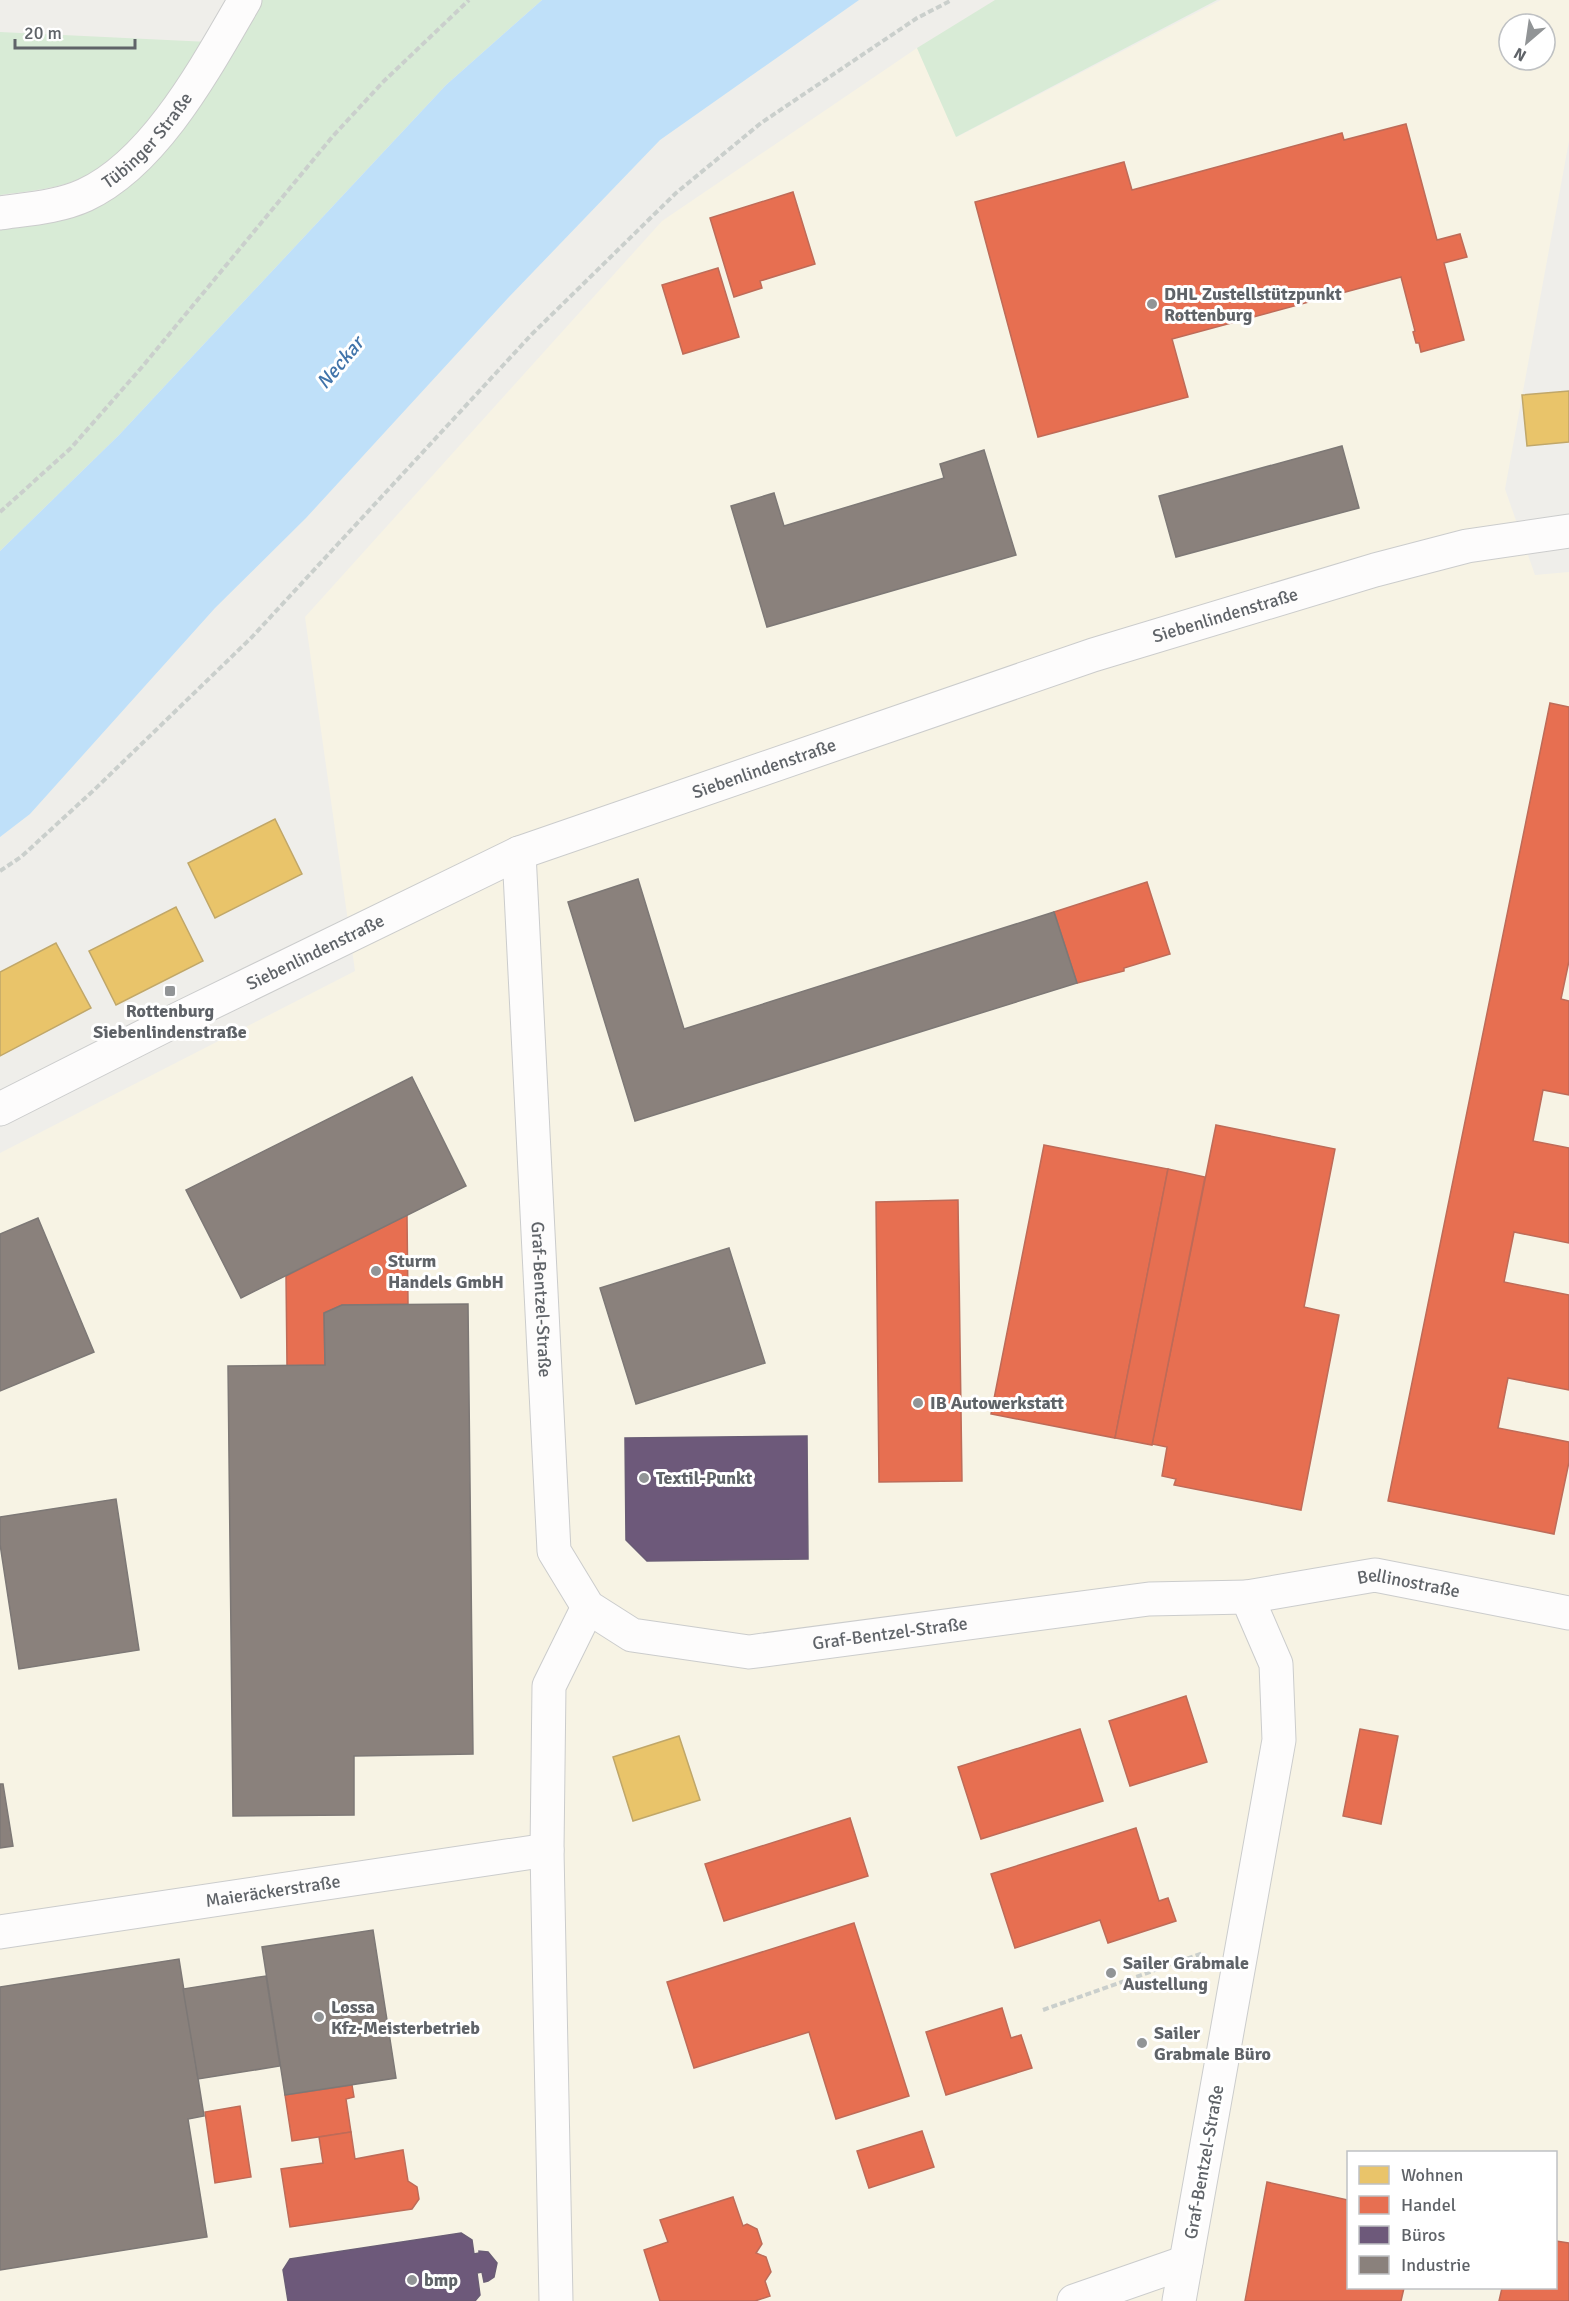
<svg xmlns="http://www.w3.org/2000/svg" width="1569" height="2301" font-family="Signika,sans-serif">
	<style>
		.commercial { fill: #f7f3e4; fill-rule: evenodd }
		.green { fill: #d8ebd6 }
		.water { fill: #bfe0f9 }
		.homes { fill: #e9c46a; stroke: #c0a769; stroke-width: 1.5 }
		.shops { fill: #e76f51; stroke: #be6b58; stroke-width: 1.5 }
		.offices { fill: #6d597a; stroke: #695c75; stroke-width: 1.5 }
		.industry { fill: #8a817c; stroke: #7d7876; stroke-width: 1.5 }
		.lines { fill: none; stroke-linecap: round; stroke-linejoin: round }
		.minor-casing { stroke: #cbcccc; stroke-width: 35 }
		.path { stroke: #cacfcc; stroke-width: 4; stroke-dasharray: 6 3; stroke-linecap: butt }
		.minor { stroke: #fdfcfc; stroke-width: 33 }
		.poi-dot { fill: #919496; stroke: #fff; stroke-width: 2 }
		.labels { text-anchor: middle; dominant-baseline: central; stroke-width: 6; stroke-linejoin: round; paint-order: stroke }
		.street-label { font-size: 18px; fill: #5f6368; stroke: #fff }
		.poi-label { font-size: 18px; font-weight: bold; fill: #5f6368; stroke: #fff; text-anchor: start }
		.water-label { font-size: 20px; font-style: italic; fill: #4174aa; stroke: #fff }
	</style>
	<rect width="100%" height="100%" fill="#efeeea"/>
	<path class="commercial" d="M1221,0H1569V141L1505,489L1535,575L1569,572V2301H0V1153L355,971L305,617L662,221L917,48L957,137ZM1509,24H1545V60H1509ZM1348,2152H1556V2288H1348Z"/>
	<g class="green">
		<polygon points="260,0 542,0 446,85 119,435 0,551 0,216 86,191"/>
		<polygon points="995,0 1217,0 956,137 917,48"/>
		<path d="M0,32L209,42C175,90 140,149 85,176C60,189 28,191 0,195Z"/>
	</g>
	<polygon class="water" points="542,0 859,0 660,140 508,298 306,518 215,608 30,814 0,837 0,551 119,435 446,85"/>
	<g class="homes">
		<polygon points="1569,391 1569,442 1527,446 1522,395"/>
		<polygon points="275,819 302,874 215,918 188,863"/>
		<polygon points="176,907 203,961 116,1005 89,951"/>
		<polygon points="56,943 91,1008 0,1056 0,972"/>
		<polygon points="679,1736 700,1800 633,1821 613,1757"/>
	</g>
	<g class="shops">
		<polygon points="1406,124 1437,240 1460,234 1467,257 1444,263 1464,340 1421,352 1419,343 1416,343 1413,332 1415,331 1401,277 1172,339 1188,397 1038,437 975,202 1124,162 1132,190 1342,133 1344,140"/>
		<polygon points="793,192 815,264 760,281 762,288 734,297 710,218"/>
		<polygon points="718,268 739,337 683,354 662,285"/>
		<polygon points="1550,703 1569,707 1569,961 1561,999 1569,1001 1569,1095 1543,1090 1533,1141 1569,1148 1569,1243 1514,1232 1504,1282 1569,1295 1569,1390 1508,1378 1498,1428 1569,1442 1569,1462 1554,1534 1388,1501"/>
		<polygon points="1147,882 1170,954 1124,968 1124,971 1077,983 1054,912"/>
		<polygon points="1216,1125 1335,1149 1304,1307 1339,1315 1301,1510 1174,1485 1176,1479 1162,1476 1167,1447 1152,1444"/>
		<polygon points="1044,1145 1168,1169 1115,1438 991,1414"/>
		<polygon points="1168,1169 1205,1177 1152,1445 1115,1438"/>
		<polygon points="958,1200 962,1481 879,1482 876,1202"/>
		<polygon points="407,1215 408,1304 342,1305 324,1313 325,1365 287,1366 286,1276"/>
		<polygon points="1186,1696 1207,1762 1130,1786 1109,1721"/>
		<polygon points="1080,1729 1103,1801 981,1839 958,1767"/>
		<polygon points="1360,1729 1398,1736 1381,1824 1343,1816"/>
		<polygon points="850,1818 868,1876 724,1921 705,1864"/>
		<polygon points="1136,1828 1159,1901 1168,1898 1176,1921 1108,1943 1100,1920 1015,1948 991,1874"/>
		<polygon points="854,1923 909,2096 836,2119 809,2032 694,2068 667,1982"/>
		<polygon points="1002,2008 1011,2038 1021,2035 1032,2068 946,2095 926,2032"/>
		<polygon points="352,2085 354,2097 346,2099 351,2132 292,2141 285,2095"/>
		<polygon points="240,2106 251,2177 215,2183 205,2112"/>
		<polygon points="922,2131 934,2167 869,2188 857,2151"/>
		<polygon points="351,2132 355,2159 403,2150 408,2181 417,2187 419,2199 412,2209 290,2227 281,2169 323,2163 319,2137"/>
		<polygon points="1267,2182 1348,2200 1348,2288 1404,2288 1401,2301 1245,2301"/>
		<polygon points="733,2197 743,2226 747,2224 757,2229 762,2244 756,2253 766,2257 771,2272 765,2281 770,2296 755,2301 660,2301 644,2250 668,2242 660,2220"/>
		<polygon points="1556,2241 1569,2243 1569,2301 1499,2301 1502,2288 1556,2288"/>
	</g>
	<g class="offices">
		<polygon points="807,1436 808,1559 647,1561 626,1540 625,1438"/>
		<polygon points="461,2233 472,2240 474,2254 479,2253 479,2251 488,2252 497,2263 494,2277 488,2281 484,2282 482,2272 477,2273 480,2295 475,2301 288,2301 283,2270 290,2259"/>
	</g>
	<g class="industry">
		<polygon points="1342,446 1359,508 1176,557 1159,496"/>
		<polygon points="984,450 1016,555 767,627 731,506 774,493 784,526 944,478 940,464"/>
		<polygon points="638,879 684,1029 1054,912 1077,983 635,1121 568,902"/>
		<polygon points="412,1077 466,1186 241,1298 186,1190"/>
		<polygon points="38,1218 94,1352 0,1391 0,1234"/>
		<polygon points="729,1248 765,1363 636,1404 600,1288"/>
		<polygon points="468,1304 473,1754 354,1756 354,1815 233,1816 228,1366 325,1365 324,1313 342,1305"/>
		<polygon points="116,1499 139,1650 19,1669 0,1544 0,1517"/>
		<polygon points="0,1784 3,1784 13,1846 0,1848"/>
		<polygon points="373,1930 396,2078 285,2095 262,1947"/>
		<polygon points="179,1959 204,2116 188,2119 207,2237 0,2270 0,1987"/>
		<polygon points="266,1976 280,2066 198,2079 183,1989"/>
	</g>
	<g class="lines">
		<g class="minor-casing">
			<g id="minor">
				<path id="s1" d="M0,213C28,209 59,207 85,195C156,162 207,65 245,0"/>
				<path id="s2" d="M519,853L554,1551L588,1607L632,1635L749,1652L1149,1599L1247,1597L1276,1664L1279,1740L1179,2301"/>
				<path id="s3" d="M0,1109L176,1020L519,853L1093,655L1375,570L1467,546L1569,531"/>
				<path id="s4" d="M1247,1597L1375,1575L1569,1613"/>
				<path id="s5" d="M0,1932L547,1850"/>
				<polyline points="556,2301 547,1850 549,1686 588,1607"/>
				<polyline points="1074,2301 1186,2262"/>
			</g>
		</g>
		<g class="path">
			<polyline points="0,512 71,448 142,367 333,136 383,82 469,0"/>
			<polyline points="0,871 21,857 94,790 252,637 532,334 676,193 761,123 917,18 952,0"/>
			<polyline points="1043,2010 1203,1953"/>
		</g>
		<use href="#minor" class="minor"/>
	</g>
	<g class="poi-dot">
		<circle cx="1152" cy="304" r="6"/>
		<rect x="164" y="985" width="12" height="12" rx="3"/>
		<circle cx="376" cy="1271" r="6"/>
		<circle cx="918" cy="1403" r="6"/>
		<circle cx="644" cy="1478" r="6"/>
		<circle cx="1111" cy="1973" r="6"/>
		<circle cx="319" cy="2017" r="6"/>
		<circle cx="1142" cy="2043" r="6"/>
		<circle cx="412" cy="2280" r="6"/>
	</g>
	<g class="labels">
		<g class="street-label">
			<text stroke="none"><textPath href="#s1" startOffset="171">Tübinger Straße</textPath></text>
			<text stroke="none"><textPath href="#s3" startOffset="1324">Siebenlindenstraße</textPath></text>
			<text stroke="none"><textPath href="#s3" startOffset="838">Siebenlindenstraße</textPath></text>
			<text stroke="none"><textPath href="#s3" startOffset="352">Siebenlindenstraße</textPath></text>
			<text stroke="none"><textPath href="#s2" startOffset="447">Graf-Bentzel-Straße</textPath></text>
			<text stroke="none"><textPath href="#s4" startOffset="164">Bellinostraße</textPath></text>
			<text stroke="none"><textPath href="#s2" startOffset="1077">Graf-Bentzel-Straße</textPath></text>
			<text stroke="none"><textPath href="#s5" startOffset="276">Maieräckerstraße</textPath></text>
			<text transform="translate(1204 2162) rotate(-80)">Graf-Bentzel-Straße</text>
		</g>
		<g class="poi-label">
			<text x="1164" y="294">DHL Zustellstützpunkt<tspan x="1164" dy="21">Rottenburg</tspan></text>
			<text x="170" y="1011" text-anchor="middle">Rottenburg<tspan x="170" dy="21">Siebenlindenstraße</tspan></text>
			<text x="388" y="1261">Sturm<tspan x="388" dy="21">Handels GmbH</tspan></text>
			<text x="930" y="1403">IB Autowerkstatt</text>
			<text x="656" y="1478">Textil-Punkt</text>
			<text x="1123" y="1963">Sailer Grabmale<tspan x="1123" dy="21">Austellung</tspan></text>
			<text x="331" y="2007">Lossa<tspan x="331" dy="21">Kfz-Meisterbetrieb</tspan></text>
			<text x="1154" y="2033">Sailer<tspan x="1154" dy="21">Grabmale Büro</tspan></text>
			<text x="424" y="2280">bmp</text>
		</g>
		<g class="water-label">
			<text transform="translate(340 363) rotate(-50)">Neckar</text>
		</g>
	</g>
	<rect x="1347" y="2151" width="210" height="138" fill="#ffffff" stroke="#bfc1c3" stroke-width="1.5"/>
	<rect x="1359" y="2166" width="30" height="18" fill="#e9c46a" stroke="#bfc1c3" stroke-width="1.5"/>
	<text x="1401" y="2181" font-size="18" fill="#5f6368">Wohnen</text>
	<rect x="1359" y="2196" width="30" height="18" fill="#e76f51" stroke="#bfc1c3" stroke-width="1.5"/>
	<text x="1401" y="2211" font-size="18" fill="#5f6368">Handel</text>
	<rect x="1359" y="2226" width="30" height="18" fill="#6d597a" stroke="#bfc1c3" stroke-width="1.5"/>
	<text x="1401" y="2241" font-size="18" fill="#5f6368">Büros</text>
	<rect x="1359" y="2256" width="30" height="18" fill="#8a817c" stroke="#bfc1c3" stroke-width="1.5"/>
	<text x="1401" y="2271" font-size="18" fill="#5f6368">Industrie</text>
	<g transform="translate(1527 42) rotate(209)"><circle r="28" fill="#ffffff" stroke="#bfc1c3" stroke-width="1.5"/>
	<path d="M0-4.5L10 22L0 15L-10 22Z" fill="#919496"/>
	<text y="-9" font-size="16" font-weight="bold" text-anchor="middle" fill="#5f6368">N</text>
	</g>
	<path d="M15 39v9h120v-9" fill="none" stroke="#5f6368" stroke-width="3"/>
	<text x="24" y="39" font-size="18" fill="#5f6368" stroke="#ffffff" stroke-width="4.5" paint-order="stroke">20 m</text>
</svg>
